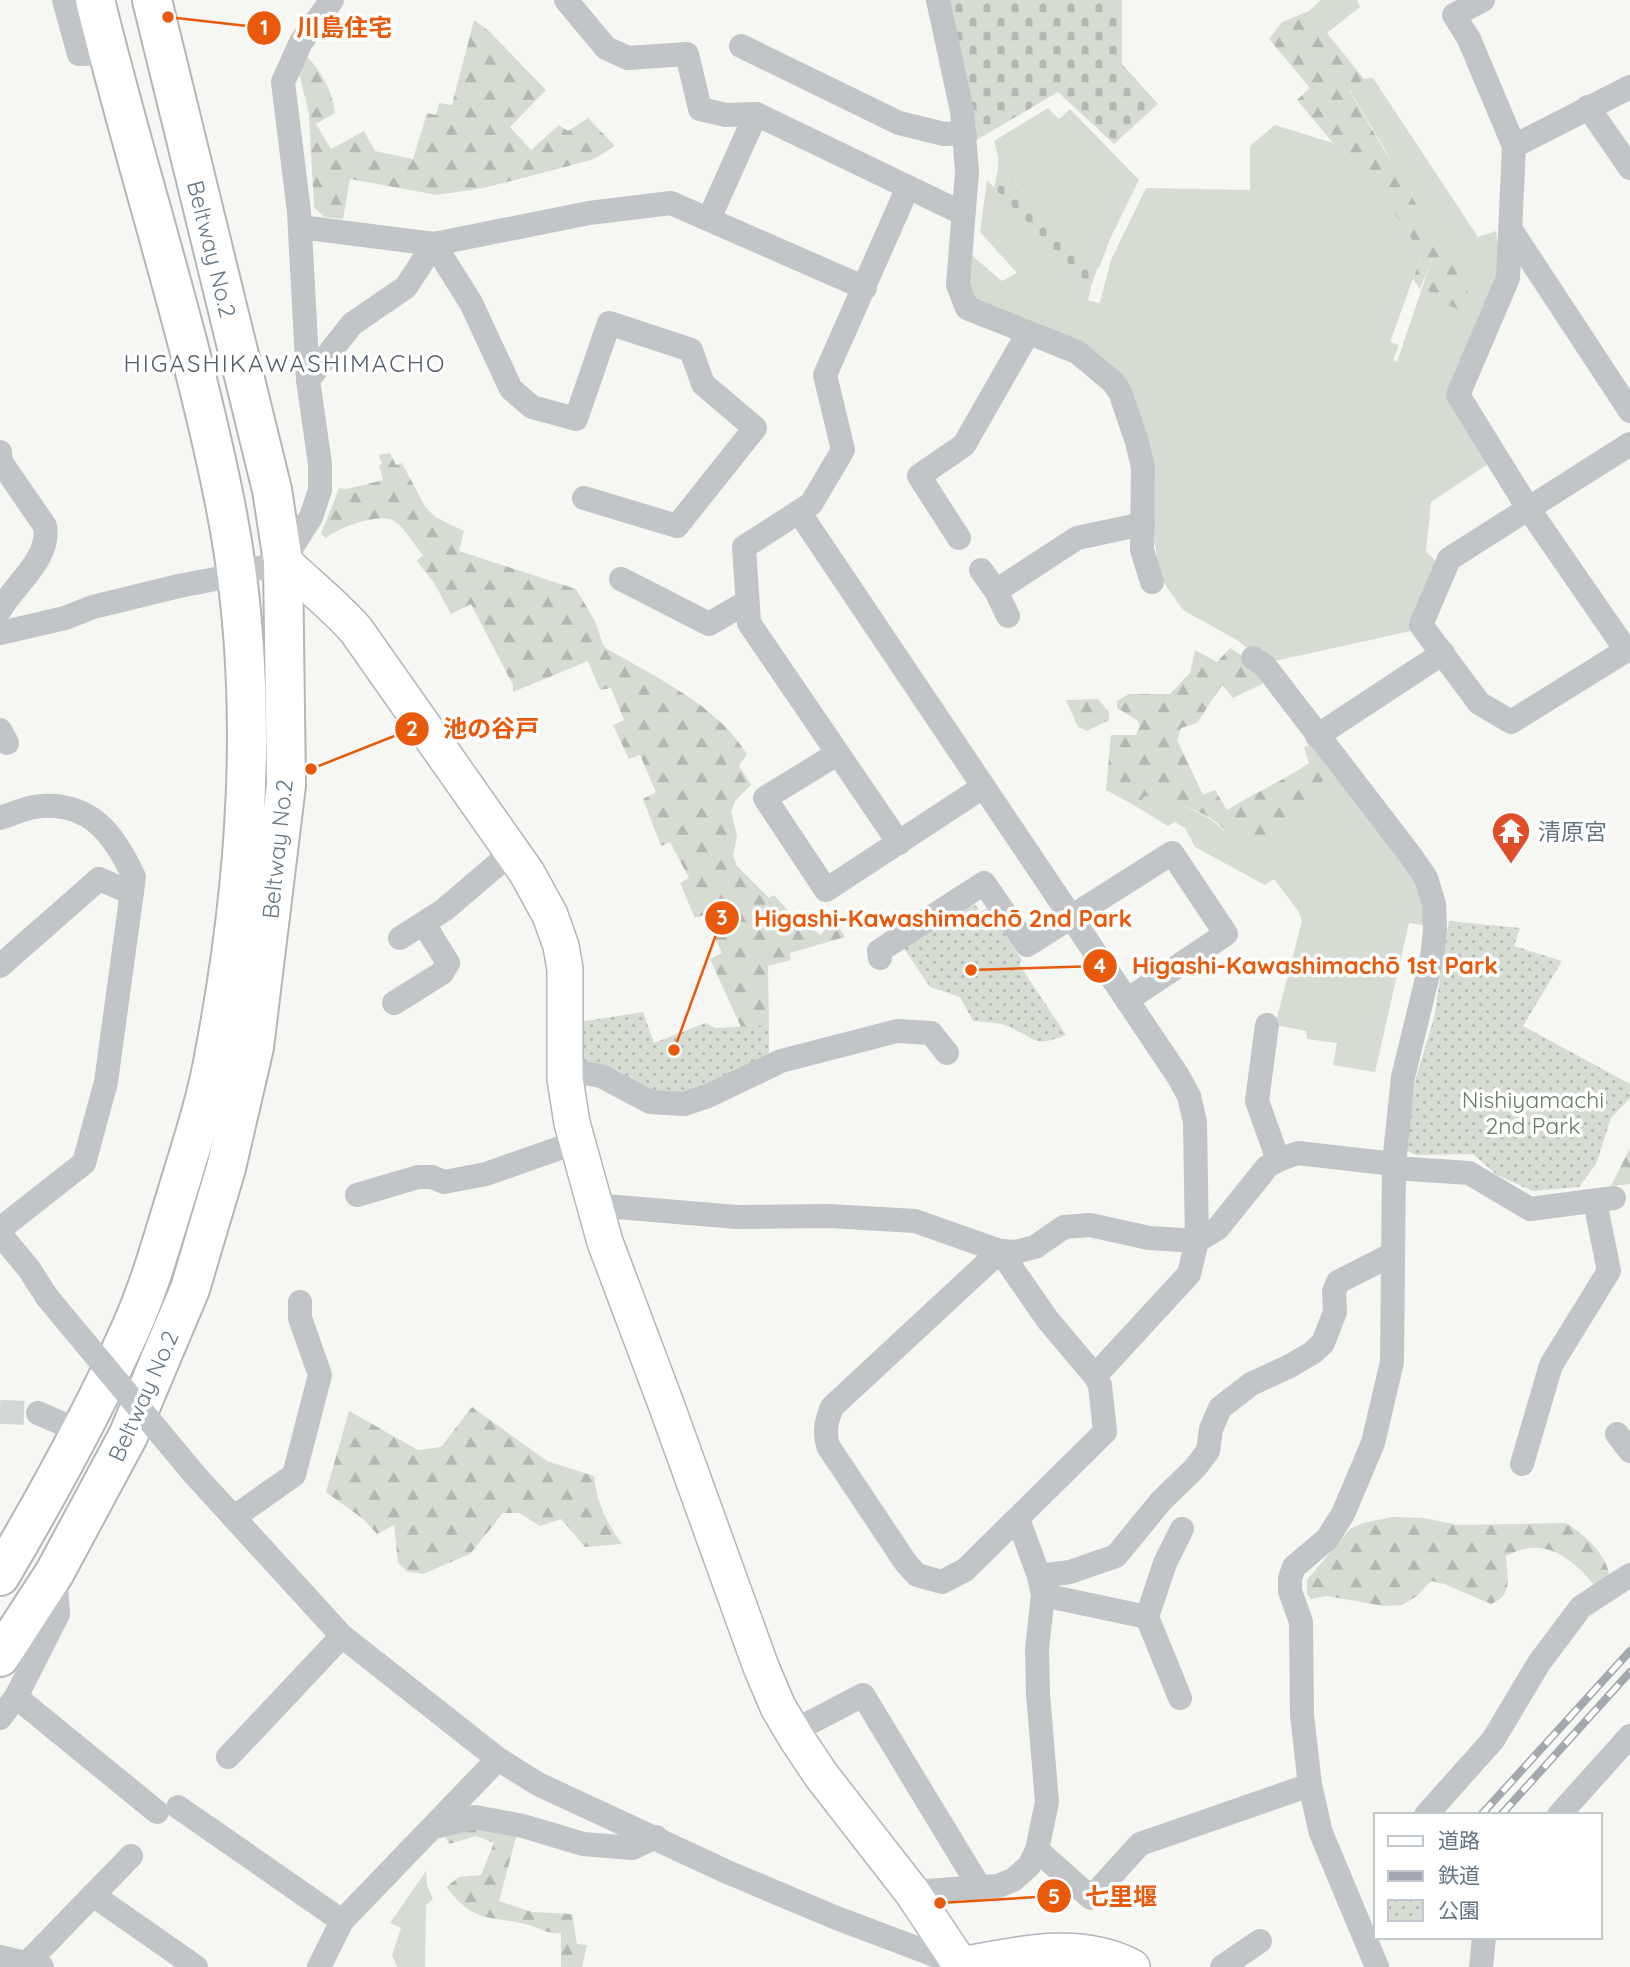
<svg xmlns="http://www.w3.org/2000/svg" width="1630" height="1967" font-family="Quicksand,'Noto Sans JP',sans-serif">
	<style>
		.green { fill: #d7dcd3 }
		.forest { fill: url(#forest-firs) }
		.cemetery { fill: url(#cemetery-stones) }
		.park { fill: url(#park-dots) }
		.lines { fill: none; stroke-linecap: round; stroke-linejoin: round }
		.street-tunnel { stroke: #d2d6d6; stroke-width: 24; stroke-dasharray: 24 12; stroke-linecap: butt }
		.secondary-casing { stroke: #b1b7bb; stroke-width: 38 }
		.primary-casing { stroke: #b2b7ba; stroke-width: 42 }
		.street { stroke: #c1c5c8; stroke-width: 24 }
		.secondary { stroke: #fff; stroke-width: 35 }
		.primary { stroke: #fff; stroke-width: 38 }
		.rail-casing { stroke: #a2a8ad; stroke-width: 8 }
		.rail { stroke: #fff; stroke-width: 5; stroke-dasharray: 16; stroke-linecap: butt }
		.street-bridge { stroke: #c1c5c8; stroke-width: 24 }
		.labels { text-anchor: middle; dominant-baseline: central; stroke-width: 7; stroke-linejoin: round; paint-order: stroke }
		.street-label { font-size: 23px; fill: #657682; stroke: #fff }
		.poi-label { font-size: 23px; fill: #657682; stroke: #fff; text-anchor: start }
		.park-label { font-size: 23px; fill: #697a64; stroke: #fff }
		.neighbourhood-label { font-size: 24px; letter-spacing: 2px; fill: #535f68; stroke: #fff }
		.leader { fill: none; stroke: #e8590c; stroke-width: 2.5 }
		.callout-dot { fill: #e8590c; stroke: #fff; stroke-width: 2.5 }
		.mark-label { font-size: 21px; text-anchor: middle; font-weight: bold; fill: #fff }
		.callout-label { font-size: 24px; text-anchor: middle; font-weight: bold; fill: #e8590c; stroke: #fff; stroke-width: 7; stroke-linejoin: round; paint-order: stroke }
	</style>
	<defs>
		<pattern id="forest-firs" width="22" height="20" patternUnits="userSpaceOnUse" patternTransform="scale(1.75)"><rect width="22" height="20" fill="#d7dcd3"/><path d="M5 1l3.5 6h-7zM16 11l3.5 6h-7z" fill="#b2b7b1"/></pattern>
		<pattern id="cemetery-stones" width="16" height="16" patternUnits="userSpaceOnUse" patternTransform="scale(1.75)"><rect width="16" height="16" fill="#d7dcd3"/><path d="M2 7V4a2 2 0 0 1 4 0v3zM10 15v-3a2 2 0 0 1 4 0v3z" fill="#b2b7b1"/></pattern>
		<pattern id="park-dots" width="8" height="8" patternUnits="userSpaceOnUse" patternTransform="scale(1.75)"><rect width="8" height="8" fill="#d7dcd3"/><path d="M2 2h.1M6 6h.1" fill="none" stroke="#b2b7b1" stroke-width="1.8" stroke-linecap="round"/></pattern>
	</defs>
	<rect width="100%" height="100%" fill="#f6f6f2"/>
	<g class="green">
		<polygon points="1321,0 1357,0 1360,7 1327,33 1320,19 1309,11"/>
		<polygon points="1373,78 1478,237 1496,231 1502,277 1451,393 1491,462 1431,502 1426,552 1437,562 1411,631 1266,663 1237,640 1183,610 1166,586 1160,573 1152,529 1155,482 1134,396 973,305 968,282 969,253 1002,281 1017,273 980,232 987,180 1091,287 1088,300 1098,303 1100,302 1111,260 1146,188 1250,190 1250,146 1275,125 1333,143 1372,180 1422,254 1390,342 1399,345 1393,360 1397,362 1423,285 1440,303 1458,309 1386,151 1349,89 1364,79"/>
		<polygon points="1048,108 1059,119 1070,109 1139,180 1110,239 1100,266 1097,269 1006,173 998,169 998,156 994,141"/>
		<path d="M1337,765L1419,875L1429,926L1409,923L1375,1072L1333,1065L1337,1043L1307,1039L1306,1031L1275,1025L1302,921L1299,912L1274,879L1265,885L1195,847L1185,828L1175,822L1168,826L1137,807L1145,796C1173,803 1202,808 1223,830Z"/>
		<polygon points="426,1871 427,1885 433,1899 426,1905 425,1967 397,1967 392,1955 401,1928 390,1923"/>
	</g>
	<g class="forest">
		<polygon points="1309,11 1320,19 1327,33 1364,79 1349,90 1472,299 1458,309 1440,303 1423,285 1432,259 1420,289 1413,279 1422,254 1372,180 1333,143 1297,100 1310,88 1269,39 1282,22"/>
		<path d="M474,20L489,31L546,90L510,127L531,150L559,125L568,131L588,118L615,146L594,159L550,171L483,188L437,195L350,179L343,219L324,217L314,207L309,114L299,73L306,55C321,72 332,89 335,113L316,124L331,149L364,131L375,151L413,159L427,113L436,115L439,103L452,105Z"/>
		<path d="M390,453L396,465L402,463L424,505L435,517L464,531L459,551L576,589L595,621L604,647C653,676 716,704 747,754L739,766L751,785L735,801L731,812L737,835L733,856L737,866L769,898L774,895L796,919L821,935L828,925L840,929L845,937L790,953L791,960L768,966L769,1025L741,1027L710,959L722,953L704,915L695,918L680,883L689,878L670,842L661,846L643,799L656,792L640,755L629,759L613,725L624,720L611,688L600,690L588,661L513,692V685L471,604L451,614L434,583L417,561L423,555C414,545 405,528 394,521C380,512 338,528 326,538L321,534L339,488L347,489L383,480L379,465L382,464L379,455Z"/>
		<path d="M1230,648L1260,667L1270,680L1233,698L1222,685L1197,723L1181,728L1177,740L1203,795L1215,790L1227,810C1254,793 1283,781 1309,763L1304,747L1314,744L1337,765C1319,783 1269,850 1243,842C1230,837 1222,826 1212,819C1192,806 1168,802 1145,796L1137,807L1106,790L1111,735H1136L1140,726L1138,721L1117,708V701L1129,694H1170L1190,673L1195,650L1217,662Z"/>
		<polygon points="1098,699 1109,712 1109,720 1087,731 1078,727 1066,700"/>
		<polygon points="1630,1148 1630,1184 1611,1186"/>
		<path d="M472,1407L547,1461L594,1476C597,1503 606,1522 622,1544L585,1547L561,1519L540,1526L519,1513H503L470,1554L423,1574L408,1572L398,1563L394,1525L377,1534L363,1519L326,1492L349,1411L418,1450L441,1447Z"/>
		<path d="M1392,1517L1424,1518L1458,1525L1566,1523C1585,1535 1608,1555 1610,1579L1596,1587C1572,1558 1544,1535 1506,1556C1507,1578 1514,1594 1491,1604L1444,1584L1431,1581L1417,1596L1402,1605L1384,1606L1327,1596L1311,1599L1307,1594V1580L1350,1529L1363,1523Z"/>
		<path d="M475,1825L517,1834L499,1901L532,1912L572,1914L577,1944L587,1945L582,1967H561V1933C545,1934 543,1929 529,1925C489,1914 477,1926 446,1887L459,1877L481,1875L494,1843L476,1836L449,1844L444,1834Z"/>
	</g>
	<g class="cemetery">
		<polygon points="944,0 1122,0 1122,64 1158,104 1114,144 1058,92 975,141"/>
		<polygon points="998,169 1006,173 1097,269 1091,287 994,188"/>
	</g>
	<g class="park">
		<path d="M973,901L980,912L988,908L1022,960L1019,964L1066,1035C1032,1049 1036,1037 1007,1026C997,1022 984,1022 973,1021L960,997L930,987L903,947Z"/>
		<polygon points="1449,921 1520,928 1514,946 1562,961 1523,1026 1630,1084 1630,1098 1611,1118 1596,1164 1579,1187 1533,1191 1497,1175 1473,1154 1416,1155 1405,1150 1416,1077 1434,1018"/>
		<polygon points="643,1012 654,1043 705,1023 716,1028 769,1025 769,1058 678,1099 578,1065 579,1022"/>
	</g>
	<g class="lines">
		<polyline class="street-tunnel" points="0,1412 38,1413"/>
		<g class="secondary-casing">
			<g id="secondary">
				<path d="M283,561C307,584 334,605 356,630L527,873L550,915L561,946L565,969V1079L572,1123L605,1242L666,1404L761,1667L778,1707L797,1739L821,1775L912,1892L962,1967"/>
				<path d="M961,1965C1018,1955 1078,1939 1132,1967"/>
			</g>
		</g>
		<g class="primary-casing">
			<g id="primary">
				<path d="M0,1576C47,1496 93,1413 131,1328C149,1288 161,1245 174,1203C189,1153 206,1104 215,1052C249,873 261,682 225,503C191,333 136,168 95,0"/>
				<polyline points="0,1657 55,1572 128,1436 190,1289 226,1168 254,1047 286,785 283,561 272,490 152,0"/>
			</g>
		</g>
		<g class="street">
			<polyline points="64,0 79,54 108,53"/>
			<polyline points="566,0 606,48 628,58 687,54 700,109 726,115 756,114 962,213"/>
			<polyline points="938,0 962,111 964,133 967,172 958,285 967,308 1077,352 1113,382 1120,392 1137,442 1143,467 1142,550 1152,582"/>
			<polyline points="1483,0 1454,15 1469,39 1514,146 1508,278 1458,395 1528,508 1626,650"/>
			<polyline points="741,46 899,123 944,134 964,133"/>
			<polyline points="1588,107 1630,168"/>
			<polyline points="1514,146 1630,87"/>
			<polyline points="709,219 756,114"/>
			<polyline points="300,227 434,244 471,303 511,389 532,407 576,419 609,323 691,350 703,384 755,428 677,526 584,498"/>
			<polyline points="1511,230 1630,411"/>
			<polyline points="308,380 352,324 406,287 434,244 589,213 671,203 865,288"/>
			<polyline points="1630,444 1449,559 1421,625 1479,703 1511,722 1630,648"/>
			<path d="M0,452L1,462L45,526C51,558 15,584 0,610"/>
			<polyline points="799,512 1178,1076 1189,1096 1195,1122 1197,1241 1189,1274 1095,1376"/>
			<polyline points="959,538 919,476 964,445 1028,333"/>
			<polyline points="981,570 996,591 1008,616"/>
			<polyline points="621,579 709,624 747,602"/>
			<polyline points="996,591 1077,538 1143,524"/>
			<polyline points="0,633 65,618 93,607 179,586 236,575 283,561 311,517 320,490 320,464 308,380 299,212 283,82 301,42 332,0"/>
			<polyline points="1253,658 1265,666 1411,856 1426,878 1434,904 1435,930 1432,958 1403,1077 1394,1164 1392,1362 1373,1443 1343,1514 1327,1539 1294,1567 1290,1578 1290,1591 1301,1622 1302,1715 1310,1785 1321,1833 1377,1967"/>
			<polyline points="0,730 7,743"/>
			<polyline points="1317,736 1443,653"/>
			<polyline points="837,754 765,798 826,890 983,787"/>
			<path d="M0,818C13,814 29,806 42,806C92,803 115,836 134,877L106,1082L84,1163L0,1229"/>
			<polyline points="899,843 749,623 744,547 811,504 843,450 825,375 908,187"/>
			<polyline points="400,938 444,910 512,852"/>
			<polyline points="880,958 879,951 984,883 1027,945 1172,853 1226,934 1127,1000"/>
			<polyline points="0,966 99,879 132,893"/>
			<polyline points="394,1003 442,973 448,963 424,924"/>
			<polyline points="1267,1025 1257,1101 1278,1160"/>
			<polyline points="565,1070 601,1076 650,1102 684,1104 708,1096 781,1061 897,1031 931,1033 947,1053"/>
			<polyline points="1394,1168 1469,1173 1530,1209 1614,1198"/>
			<polyline points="357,1195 418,1177 432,1177 444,1182 486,1174 577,1142"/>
			<polyline points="594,1205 736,1217 829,1216 915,1221 1000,1251 1016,1252 1035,1247 1064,1227 1090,1225 1149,1238 1197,1241 1218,1228 1267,1167 1278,1160 1298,1153 1394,1164"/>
			<polyline points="0,1234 29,1269 47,1297"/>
			<path d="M1000,1251L1047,1319L1095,1376L1100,1385L1105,1432L965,1570L942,1582L917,1575L906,1563L828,1446C824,1431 826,1422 832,1407Z"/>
			<polyline points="38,1413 79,1431"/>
			<polyline points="1617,1434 1630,1451"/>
			<polyline points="1522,1464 1551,1365 1609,1271 1595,1202"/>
			<polyline points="194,1474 342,1636 498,1759 538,1784 725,1871 834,1917 961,1965"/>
			<polyline points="234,1517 294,1475 320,1375 300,1318 300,1302"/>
			<polyline points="1039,1576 1070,1572 1116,1556 1161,1501 1195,1468 1208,1451 1211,1429 1220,1408 1251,1384 1290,1366 1312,1353 1323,1343 1335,1312 1334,1292 1338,1282 1393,1254"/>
			<polyline points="1043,1595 1147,1617"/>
			<polyline points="16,1697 157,1812"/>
			<polyline points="1180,1698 1147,1617 1165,1563 1182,1529"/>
			<polyline points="0,1718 16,1697 58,1614 55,1572"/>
			<polyline points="792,1732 863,1695 980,1888"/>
			<polyline points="228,1757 342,1636"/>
			<polyline points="178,1807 342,1921"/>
			<polyline points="1426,1815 1493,1740 1539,1663 1581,1607 1630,1575"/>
			<polyline points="1559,1815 1630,1736"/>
			<polyline points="434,1827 475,1817 523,1826 583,1844 632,1848 656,1837"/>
			<polyline points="1037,1850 1091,1898 1140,1844 1310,1785"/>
			<polyline points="912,1892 998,1886 1013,1880 1029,1866 1037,1850 1047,1802 1038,1694 1037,1649 1043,1595 1039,1576 1018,1519"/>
			<polyline points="93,1895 196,1967"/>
			<polyline points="0,1957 42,1967"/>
			<polyline points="27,1963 131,1856"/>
			<polyline points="319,1967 342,1921 498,1759"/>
			<polyline points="1222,1967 1260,1941"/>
			<polyline points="1481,1967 1484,1937"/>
		</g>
		<use href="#secondary" class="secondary"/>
		<use href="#primary" class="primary"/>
		<g class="rail-casing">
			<g id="rail">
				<polyline points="1481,1815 1630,1651"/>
				<polyline points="1501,1815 1630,1672"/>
			</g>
		</g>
		<use href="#rail" class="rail"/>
		<polyline class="street-bridge" points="47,1297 194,1474"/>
	</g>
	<defs>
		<g id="temple-pin" transform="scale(2.0125)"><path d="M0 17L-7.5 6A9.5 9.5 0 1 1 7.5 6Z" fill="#df4e28" stroke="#fff"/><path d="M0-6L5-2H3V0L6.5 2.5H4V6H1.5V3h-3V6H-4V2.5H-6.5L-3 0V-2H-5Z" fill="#fff"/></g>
	</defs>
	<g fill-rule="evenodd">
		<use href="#temple-pin" x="1511" y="831"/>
	</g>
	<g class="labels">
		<g class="street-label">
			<text transform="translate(212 249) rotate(76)">Beltway No.2</text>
			<text transform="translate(277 849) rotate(-84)">Beltway No.2</text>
			<text transform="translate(143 1396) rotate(-66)">Beltway No.2</text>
		</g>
		<g class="poi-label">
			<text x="1538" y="831">清原宮</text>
		</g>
		<g class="park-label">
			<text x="1533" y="1099">Nishiyamachi<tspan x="1533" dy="26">2nd Park</tspan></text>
		</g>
		<g class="neighbourhood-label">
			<text x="285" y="363">HIGASHIKAWASHIMACHO</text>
		</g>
	</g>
	<path class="leader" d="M168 17L264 28M311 769L412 729M674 1050L722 918M971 970L1100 966M940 1903L1054 1896"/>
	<g class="callout-dot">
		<circle cx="168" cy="17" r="7"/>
		<circle cx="311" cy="769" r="7"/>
		<circle cx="674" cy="1050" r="7"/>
		<circle cx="971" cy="970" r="7"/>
		<circle cx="940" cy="1903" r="7"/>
		<circle cx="264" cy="28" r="18"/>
		<circle cx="412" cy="729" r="18"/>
		<circle cx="722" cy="918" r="18"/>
		<circle cx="1100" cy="966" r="18"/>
		<circle cx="1054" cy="1896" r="18"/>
	</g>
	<g class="mark-label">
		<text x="264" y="35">1</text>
		<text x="412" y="736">2</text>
		<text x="722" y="925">3</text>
		<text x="1100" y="973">4</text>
		<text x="1054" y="1904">5</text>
	</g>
	<g class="callout-label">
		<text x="344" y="36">川島住宅</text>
		<text x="491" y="737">池の谷戸</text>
		<text x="943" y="927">Higashi-Kawashimachō 2nd Park</text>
		<text x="1315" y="974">Higashi-Kawashimachō 1st Park</text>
		<text x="1121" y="1905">七里堰</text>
	</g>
	<rect x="1374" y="1813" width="228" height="126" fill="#ffffff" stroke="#c1c8cd" stroke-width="2"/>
	<rect x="1388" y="1836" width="35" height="10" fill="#ffffff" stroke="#c1c8cd" stroke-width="2"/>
	<text x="1438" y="1848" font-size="21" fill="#657682">道路</text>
	<rect x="1388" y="1871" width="35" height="10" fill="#a2a8ad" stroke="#c1c8cd" stroke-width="2"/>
	<text x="1438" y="1883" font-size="21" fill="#657682">鉄道</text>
	<rect x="1388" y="1900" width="35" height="21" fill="url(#park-dots)" stroke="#c1c8cd" stroke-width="2"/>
	<text x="1438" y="1918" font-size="21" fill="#657682">公園</text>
</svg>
